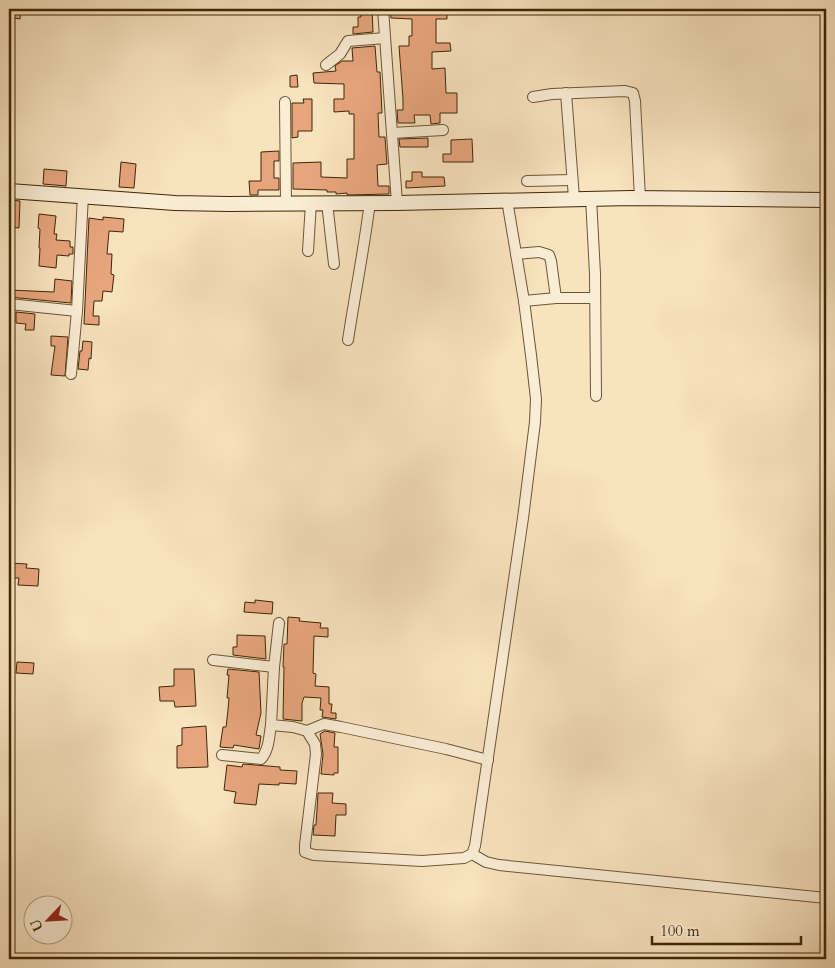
<svg xmlns="http://www.w3.org/2000/svg" width="835" height="968" font-family="Cardo,serif">
	<style>
		.building { fill: #e7a57d; stroke: #3f2706 }
		.lines { fill: none; stroke-linecap: round; stroke-linejoin: round }
		.street-casing { stroke: #6d5634; stroke-width: 12 }
		.secondary-casing { stroke: #3f2706; stroke-width: 16 }
		.street { stroke: #faedd5; stroke-width: 10 }
		.secondary { stroke: #faedd5; stroke-width: 14 }
	</style>
	<rect width="100%" height="100%" fill="#f8e3bf"/>
	<filter id="stains"><feTurbulence type="fractalNoise" baseFrequency=".004" numOctaves="4"/><feColorMatrix values="0 0 0 0 .2 0 0 0 0 .09 0 0 0 0 .02 0 0 0 .5 -.17"/></filter>
	<radialGradient id="worn" r=".72"><stop offset=".6" stop-color="#630" stop-opacity="0"/><stop offset="1" stop-color="#630" stop-opacity=".3"/></radialGradient>
	<g class="building">
		<polygon points="10,9 21,9 20,19 9,17"/>
		<polygon points="360,9 372,9 373,32 353,34 353,27 358,27 358,17 361,17"/>
		<polygon points="390,9 420,9 420,11 447,10 447,19 436,19 436,43 450,43 451,51 432,52 432,69 445,68 446,93 457,93 457,113 440,113 440,123 431,124 430,115 414,115 415,123 398,123 397,110 403,110 403,99 399,46 409,46 409,36 412,36 412,19 391,18"/>
		<polygon points="375,46 377,72 380,72 381,92 382,113 378,113 379,137 385,137 387,164 377,165 378,186 389,186 389,194 347,195 347,193 336,194 336,192 327,192 327,190 293,189 293,163 321,162 321,177 347,178 347,159 354,159 354,114 349,114 349,111 334,112 334,99 344,99 344,84 314,83 313,73 336,71 335,66 342,61 353,61 352,48"/>
		<polygon points="297,75 298,87 290,87 290,76"/>
		<polygon points="303,99 312,99 312,131 298,131 298,137 292,138 292,103 304,103"/>
		<polygon points="428,138 428,147 400,147 399,139"/>
		<polygon points="472,139 473,162 443,162 443,154 451,154 451,140"/>
		<polygon points="279,151 279,161 274,161 274,178 279,178 279,190 258,190 258,195 250,195 249,181 261,181 261,152"/>
		<polygon points="121,162 136,164 134,188 119,187"/>
		<polygon points="44,169 67,171 66,186 43,184"/>
		<polygon points="412,172 422,172 422,177 444,177 445,186 406,188 406,181 412,181"/>
		<polygon points="10,200 20,201 19,228 9,227"/>
		<polygon points="39,214 56,216 54,234 57,234 56,240 70,241 70,247 73,247 73,254 69,254 69,256 57,255 56,268 39,266 40,248 39,248 40,229 38,228"/>
		<polygon points="103,217 124,219 123,232 109,231 107,254 112,254 111,274 114,275 113,283 112,292 103,291 102,301 94,301 93,316 99,316 99,325 84,324 89,218 103,220"/>
		<polygon points="55,279 72,281 71,303 9,297 9,290 54,292"/>
		<polygon points="16,312 35,314 34,330 25,330 26,324 16,323"/>
		<polygon points="51,336 68,337 65,376 51,375 55,346 51,346"/>
		<polygon points="83,341 92,342 91,359 89,358 88,370 78,369 80,351 82,351"/>
		<polygon points="9,563 27,564 26,568 39,569 38,586 18,585 19,578 9,578"/>
		<polygon points="255,600 273,602 272,614 244,612 245,602 255,603"/>
		<polygon points="288,617 300,618 299,621 321,623 320,628 328,628 328,637 314,636 313,673 316,674 315,686 329,687 329,704 332,704 331,713 336,713 336,719 322,717 323,710 320,710 321,698 304,697 302,703 302,721 283,719 284,667 283,667 284,644 287,644"/>
		<polygon points="237,635 265,636 266,659 233,655 233,647 237,647"/>
		<polygon points="17,662 34,663 33,674 16,673"/>
		<polygon points="174,669 194,669 196,706 175,707 174,701 160,701 159,687 174,686"/>
		<polygon points="228,669 259,672 261,713 256,735 261,736 259,749 234,745 233,748 220,747 223,727 226,727 228,710 229,698 227,698 229,675 227,675"/>
		<polygon points="206,726 208,767 177,768 177,746 182,745 182,728"/>
		<polygon points="325,731 335,733 334,747 338,747 338,773 334,773 334,775 321,774 323,754 320,734"/>
		<polygon points="243,764 280,767 280,770 297,771 296,784 279,783 279,785 259,784 256,805 234,803 236,792 224,790 227,765 242,767"/>
		<polygon points="318,793 333,793 332,803 346,804 346,815 336,815 335,836 313,835 314,825 316,825"/>
	</g>
	<g class="lines">
		<g class="street-casing">
			<g id="street">
				<polyline points="383,9 397,203"/>
				<polyline points="326,65 340,54 348,41 385,38"/>
				<polyline points="566,93 574,198"/>
				<polyline points="533,97 552,94 625,91 633,93 635,101 640,198"/>
				<polyline points="285,102 286,203"/>
				<polyline points="392,133 443,130"/>
				<polyline points="527,181 572,180"/>
				<polyline points="591,198 595,274 596,396"/>
				<polyline points="327,203 334,264"/>
				<polyline points="308,251 311,203"/>
				<polyline points="516,254 539,252 549,255 551,261 556,298"/>
				<polyline points="524,301 556,298 595,298"/>
				<polyline points="9,304 77,311"/>
				<path d="M348,340C355,294 364,249 370,202"/>
				<polyline points="71,374 77,311 83,195"/>
				<polyline points="279,623 274,667 271,725 293,727 307,731 315,744 316,754 305,845 305,852 314,855 422,861 464,858 472,854 475,846 523,518 535,422 536,399 531,355 524,301 507,200"/>
				<polyline points="213,660 274,667"/>
				<polyline points="307,731 324,724 341,727 446,749 488,760"/>
				<path d="M222,755L261,759C269,750 269,737 271,725"/>
				<polyline points="472,854 486,862 499,865 826,898"/>
			</g>
		</g>
		<g class="secondary-casing">
			<polyline id="secondary" points="9,191 175,203 229,204 397,203 631,198 826,200"/>
		</g>
		<use href="#street" class="street"/>
		<use href="#secondary" class="secondary"/>
	</g>
	<rect width="835" height="968" fill="none" stroke="#f8e3bf" stroke-width="30"/>
	<rect x="10" y="10" width="815" height="948" fill="none" stroke="#3f2706" stroke-width="2.5"/>
	<rect x="15" y="15" width="805" height="938" fill="none" stroke="#3f2706"/>
	<g transform="translate(48 920) rotate(245)"><circle r="24" fill="#faedd5" stroke="#af9e82"/>
	<path d="M0-4L9 19L0 12L-9 19Z" fill="#8f2418"/>
	<text y="-8" font-size="14" font-weight="bold" text-anchor="middle" fill="#3f2706">U</text>
	</g>
	<path d="M652 936v8h149v-8" fill="none" stroke="#3f2706" stroke-width="2.5"/>
	<text x="660" y="936" font-size="15" fill="#3f2706" stroke="#faedd5" stroke-width="4" paint-order="stroke">100 m</text>
	<rect width="100%" height="100%" filter="url(#stains)"/>
	<rect width="100%" height="100%" fill="url(#worn)"/>
</svg>
